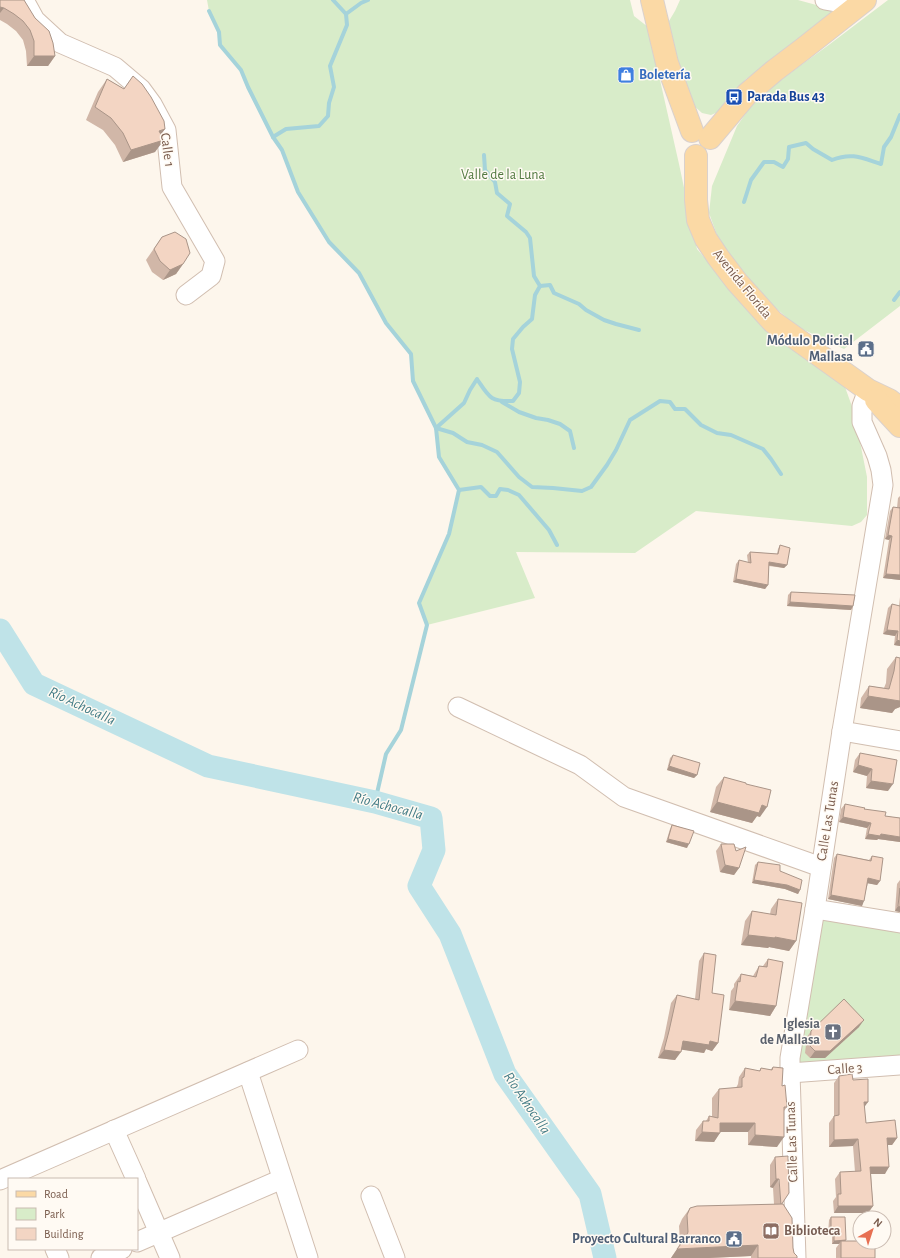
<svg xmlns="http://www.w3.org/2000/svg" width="900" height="1258" font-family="'Alegreya Sans',sans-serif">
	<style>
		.green { fill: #d8ecc9 }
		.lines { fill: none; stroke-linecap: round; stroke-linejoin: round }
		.stream { stroke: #a5d3da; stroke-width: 4 }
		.river { stroke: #bfe3e8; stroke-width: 23 }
		.minor-casing { stroke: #d1beb0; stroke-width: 21 }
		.major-casing { stroke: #dad1cd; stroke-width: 24 }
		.minor { stroke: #fff; stroke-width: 19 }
		.major { stroke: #fbd9a5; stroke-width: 22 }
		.wall { fill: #d1b7a8 }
		.shaded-wall { fill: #aa9588 }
		.building { fill: #f3d5c3; stroke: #aa9588 }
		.labels { text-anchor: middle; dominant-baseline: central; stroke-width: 3; stroke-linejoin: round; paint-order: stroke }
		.shop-label { font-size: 14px; font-weight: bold; fill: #366cbe; stroke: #fffaf3; text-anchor: start }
		.transit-label { font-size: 14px; font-weight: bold; fill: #164399; stroke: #fffaf3; text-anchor: start }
		.street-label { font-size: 14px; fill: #7a5c4d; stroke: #fffaf3 }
		.park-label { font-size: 14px; fill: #537a41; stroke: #fffaf3 }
		.service-label { font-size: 14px; font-weight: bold; fill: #4e5e75; stroke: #fffaf3; text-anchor: end }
		.worship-label { font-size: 14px; font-weight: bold; fill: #5b616d; stroke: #fffaf3; text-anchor: end }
		.education-label { font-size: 14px; font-weight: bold; fill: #785e54; stroke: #fffaf3; text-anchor: start }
		.water-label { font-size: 15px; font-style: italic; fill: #437c86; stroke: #fffaf3 }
	</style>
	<rect width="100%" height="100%" fill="#fdf6ec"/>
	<g class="green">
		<polygon points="207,0 630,0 634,16 648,27 679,164 697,249 760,322 845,387 854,412 867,477 867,515 861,522 852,526 696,511 635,553 516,552 535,598 427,625 419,603 449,534 459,490 439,457 436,428 413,381 411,354 386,323 359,273 329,242 298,192 282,150 273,137 248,87 241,70 220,45 219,32 209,11"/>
		<polygon points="680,0 798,0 820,6 841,8 801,40 746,79 718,112 711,115 702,113 693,105 666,26 675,11"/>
		<polygon points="888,0 900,0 900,306 844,349 796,326 758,292 721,246 709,213 712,186 737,126 749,109 764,93 789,74 830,44"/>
		<polygon points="822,919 900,929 900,1058 803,1064 800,1062 798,1059"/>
	</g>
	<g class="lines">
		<g class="stream">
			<polyline points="333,0 346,14"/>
			<polyline points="368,0 361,3 346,14 347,25 330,66 334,87 329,103 328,116 319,126 286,129 273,137 282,150 298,192 329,242 359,273 386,323 411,354 413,381 436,428 439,457 459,490 449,534 419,603 427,625 401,730 386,754 375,802"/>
			<polyline points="209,11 219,32 220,45 241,70 248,87 273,137"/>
			<path d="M744,202L751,180L764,162H774L783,167L788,159L789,147L806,143L813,149L832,160C852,152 862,158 881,164L884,147L891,137L900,115"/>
			<polyline points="540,286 550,285 554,293 579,304 586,310 604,320 616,324 639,330"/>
			<polyline points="894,300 900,292"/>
			<polyline points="502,402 519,412 536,418 548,420 560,424 570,431 574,448"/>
			<polyline points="436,428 453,433 467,442 482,445 497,452 519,477 532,487 553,488 582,491 591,487 607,465 616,450 630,420 660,401 670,402 675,409 685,409 701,425 717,433 731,435 763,449 771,459 781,474"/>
			<path d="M436,428L464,403L470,390L477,379C489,397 490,402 513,401L519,393L520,382L512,349L513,339L523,327L532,319L535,295L540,286L534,276L530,238L526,232L507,216L510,204L497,193L495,182L485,170L484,155"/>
			<polyline points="459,490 481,487 490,496 496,496 500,489 508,490 519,495 549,530 557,545"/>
		</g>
		<polyline class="river" points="0,630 34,684 208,766 375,802 431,818 434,850 419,886 450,934 505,1074 590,1194 605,1258"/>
		<g class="minor-casing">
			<g id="minor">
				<polyline points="24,0 35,20 60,43 115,67 141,89 152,104 166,130 172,187 215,261 211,276 186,295"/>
				<polyline points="825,0 858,6"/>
				<polyline points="458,707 580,765 624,797 821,867"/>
				<polyline points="842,731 900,741"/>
				<polyline points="815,909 900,923"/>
				<polyline points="248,1072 308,1258"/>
				<polyline points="790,1073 900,1065"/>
				<polyline points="114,1130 136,1179"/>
				<polyline points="0,1180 298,1050"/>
				<polyline points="137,1182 170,1258"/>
				<polyline points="371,1196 395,1258"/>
				<polyline points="137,1242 282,1179"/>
				<polyline points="55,1249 59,1258"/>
				<polyline points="101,1258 122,1249"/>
				<polyline points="796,1258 790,1073 790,1058 815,909 842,731 883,485 881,470 877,456 862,422 862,406 868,390"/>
			</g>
		</g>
		<g class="major-casing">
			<g id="major">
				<polyline points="652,0 667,63 692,131"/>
				<polyline points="710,138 747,94 774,71 803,49 865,0"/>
				<polyline points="696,156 696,200 698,220 706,239 718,257 737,282 773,322 868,390 889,400 900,408"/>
				<polyline points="876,400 900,426"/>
			</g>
		</g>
		<use href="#minor" class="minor"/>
		<use href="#major" class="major"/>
	</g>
	<g class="wall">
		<polygon points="0,0 24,0 55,56 48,66 27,66 26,51 23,40 16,31 7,24 0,20"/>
		<polygon points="133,76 165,129 161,134 155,152 123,162 115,145 103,130 86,120 98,92 107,79 124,89"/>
		<polygon points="162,237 183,264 176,274 163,280 152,272 146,260"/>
		<polygon points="900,496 900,580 883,578 889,540 885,539 890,511 893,507 897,508 898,498"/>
		<polygon points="780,545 787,565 784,568 769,566 768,585 765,589 733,582 736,564 739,560 748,563 747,555 750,552 777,554 778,549"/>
		<polygon points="791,592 853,606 851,610 787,606 788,595"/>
		<polygon points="900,597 900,646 894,645 895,636 883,634 888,608 892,604 899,606"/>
		<polygon points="896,657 900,658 900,707 895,709 892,713 860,708 861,698 869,686 884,688 886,683 887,669"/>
		<polygon points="860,753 888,791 866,788 867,776 853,772 855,760"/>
		<polygon points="673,755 697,775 694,778 667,770 670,758"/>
		<polygon points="724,777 746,784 760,817 757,816 752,823 710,812 716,787"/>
		<polygon points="845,804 864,809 885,816 900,818 900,842 878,839 877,840 865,839 867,828 839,822 841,809"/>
		<polygon points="672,825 687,848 666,842 670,829"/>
		<polygon points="721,844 739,868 734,875 720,872 716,851"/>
		<polygon points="837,854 869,860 872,856 880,881 877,885 868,883 862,906 828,899 834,858"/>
		<polygon points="758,862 780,871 800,890 798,894 785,889 752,883 755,865"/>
		<polygon points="900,880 900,912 895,911 897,884"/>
		<polygon points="778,899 796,941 789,951 769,947 768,948 741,945 745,921 752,911 770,914 771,909"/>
		<polygon points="704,953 712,993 718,1043 712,1051 706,1049 704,1053 681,1049 675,1060 658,1058 664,1038 671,1003 677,995 695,999 699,961"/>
		<polygon points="768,959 776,1006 770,1016 729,1010 731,991 734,987 734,984 741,974 753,976 759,966 763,966"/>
		<polygon points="859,1027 825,1058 810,1058 805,1053 807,1037 811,1031"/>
		<polygon points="773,1067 782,1086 787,1107 784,1111 777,1147 748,1145 748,1132 720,1132 714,1142 695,1141 696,1130 703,1121 706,1121 709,1116 712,1117 712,1098 719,1089 736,1088 738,1084 739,1077 745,1068 759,1071 761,1068 770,1070"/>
		<polygon points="839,1076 853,1080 864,1106 866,1123 897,1138 892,1145 887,1145 885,1174 871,1174 873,1206 868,1213 834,1213 833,1201 836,1197 835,1179 840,1172 855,1172 853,1146 829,1147 829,1123 834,1116 834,1083"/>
		<polygon points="775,1157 782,1204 793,1248 794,1253 797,1258 751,1258 751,1256 709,1258 671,1258 678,1248 680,1242 679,1226 682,1219 690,1208 774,1204 773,1188 770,1187 770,1165"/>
		<polygon points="831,1217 845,1241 875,1258 836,1258 836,1248 839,1244 832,1244 832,1234 828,1234 829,1220"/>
	</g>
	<g class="shaded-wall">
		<polygon points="0,7 4,8 0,13"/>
		<polygon points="34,56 55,56 48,66 27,66"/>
		<polygon points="165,129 156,141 164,140 155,152 123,162 131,150 159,131"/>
		<polygon points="183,264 176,274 163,280 170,270"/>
		<polygon points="888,535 892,536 889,540 885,539"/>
		<polygon points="769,562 787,565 784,568 767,565"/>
		<polygon points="886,574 900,575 900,580 883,578"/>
		<polygon points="736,579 768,585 765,589 733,582"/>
		<polygon points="790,602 853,606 851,610 787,606"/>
		<polygon points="887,630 898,631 895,636 883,634"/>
		<polygon points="897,640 900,641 900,646 894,645"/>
		<polygon points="868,696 900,700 900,707 895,709 892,713 860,708"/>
		<polygon points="858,765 872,769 867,776 853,772"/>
		<polygon points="669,766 697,775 694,778 667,770"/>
		<polygon points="871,781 893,784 888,791 866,788"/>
		<polygon points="717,802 762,805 767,807 760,817 757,816 752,823 710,812"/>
		<polygon points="843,817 871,823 867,828 839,822"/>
		<polygon points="868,834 881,834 900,837 900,842 878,839 877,840 865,839"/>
		<polygon points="668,839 689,844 687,848 666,842"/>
		<polygon points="725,865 739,868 734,875 720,872"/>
		<polygon points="868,878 880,881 877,885 866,883"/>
		<polygon points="754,880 787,885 800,890 798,894 785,889 752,883"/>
		<polygon points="831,895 864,901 862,906 828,899"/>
		<polygon points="898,906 900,907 900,912 895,911"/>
		<polygon points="748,935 775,937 796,941 789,951 769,947 768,948 741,945"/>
		<polygon points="735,1001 776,1006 770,1016 729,1010"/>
		<polygon points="864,1020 859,1027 825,1058 810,1058 815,1051"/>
		<polygon points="683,1041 710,1041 718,1043 712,1051 706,1049 704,1053 677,1049"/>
		<polygon points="664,1050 681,1052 675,1060 658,1058"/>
		<polygon points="864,1102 868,1102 863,1109"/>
		<polygon points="720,1123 755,1123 748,1132 714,1132"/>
		<polygon points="702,1132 720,1133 714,1142 695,1141"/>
		<polygon points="755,1135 784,1137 777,1147 748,1145"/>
		<polygon points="887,1138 897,1138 892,1145 882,1145"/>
		<polygon points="858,1139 853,1146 829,1147 834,1140"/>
		<polygon points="870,1167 889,1167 885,1174 865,1174"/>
		<polygon points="776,1179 779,1179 773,1188 770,1187"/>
		<polygon points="838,1206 873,1206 868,1213 834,1213"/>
		<polygon points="831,1231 834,1231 832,1234 828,1234"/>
		<polygon points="846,1240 843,1244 841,1241 839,1244 832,1244 834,1241"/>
		<polygon points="758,1245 751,1256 709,1258 671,1258 677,1249"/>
	</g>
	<g class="building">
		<polygon points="0,0 24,0 35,18 49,31 53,43 55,56 34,56 34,41 30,30 23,21 14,14 4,8 0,7"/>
		<polygon points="133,76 142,84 151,97 164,121 165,129 159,131 164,140 131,150 123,133 111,118 95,107 107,79 124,89"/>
		<polygon points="175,232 186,239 190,253 183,264 170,270 160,261 154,249 162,237"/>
		<polygon points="893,507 900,508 900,507 900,575 886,574 892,536 888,535"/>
		<polygon points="780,545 790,548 787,565 769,562 768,585 736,579 739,560 751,563 750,552 778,554"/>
		<polygon points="791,592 855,595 853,606 790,602"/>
		<polygon points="892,604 900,606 900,641 897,640 898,631 887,630"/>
		<polygon points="896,657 900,658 900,701 868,696 869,686 889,689 894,671"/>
		<polygon points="860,753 897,760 893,784 871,781 872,769 858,765"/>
		<polygon points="673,755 700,763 697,775 669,766"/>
		<polygon points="724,777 746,783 746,784 771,790 767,807 762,805 759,813 717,802"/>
		<polygon points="845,804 865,808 864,809 886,812 885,816 900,818 900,837 881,834 880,836 868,834 871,823 843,817"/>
		<polygon points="672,825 694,831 689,844 668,839"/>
		<polygon points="721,844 734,844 736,851 746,847 739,868 725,865"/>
		<polygon points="837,854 871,861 872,856 883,858 880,881 868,878 864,901 831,895"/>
		<polygon points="758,862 780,865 780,871 802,880 800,890 787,885 754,880"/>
		<polygon points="900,888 900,907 898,906"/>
		<polygon points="778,899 802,903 796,941 775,937 775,938 748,935 752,911 776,915"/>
		<polygon points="704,953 716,955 712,993 724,995 718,1043 710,1041 709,1045 683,1041 681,1052 664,1050 669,1031 677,995 699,1000"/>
		<polygon points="768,959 783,962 776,1006 735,1001 738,981 740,982 741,974 756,977 759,966 767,967"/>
		<polygon points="844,999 864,1020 830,1051 815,1051 810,1046 811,1031"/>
		<polygon points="773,1067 783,1068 782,1086 785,1085 787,1107 784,1107 784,1137 755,1135 755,1123 720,1123 720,1133 702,1132 703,1121 709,1121 709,1116 718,1118 719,1089 742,1087 742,1078 744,1077 745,1068 760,1071 761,1068 772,1070"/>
		<polygon points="852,1074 853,1080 868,1079 868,1102 864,1102 866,1123 895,1120 897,1138 887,1138 889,1167 870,1167 873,1206 838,1206 838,1194 841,1194 840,1172 861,1171 858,1139 834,1140 834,1116 839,1115 839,1076"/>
		<polygon points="788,1156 789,1193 781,1205 779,1179 776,1179 775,1157"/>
		<polygon points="783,1204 792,1218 793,1248 794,1253 797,1256 797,1258 758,1258 758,1245 677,1249 685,1239 688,1232 687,1215 690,1208 697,1206"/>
		<polygon points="831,1217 845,1217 846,1240 834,1241 834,1231 831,1231"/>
		<polygon points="841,1241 860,1241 860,1242 875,1242 875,1258 841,1258"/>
	</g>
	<defs>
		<g id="shop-square" transform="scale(0.9)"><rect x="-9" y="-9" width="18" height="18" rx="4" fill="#3f7fe0" stroke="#fffaf3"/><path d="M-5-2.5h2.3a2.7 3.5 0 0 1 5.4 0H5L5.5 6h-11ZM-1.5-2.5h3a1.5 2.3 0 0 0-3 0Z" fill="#fff"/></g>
		<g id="bus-square" transform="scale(0.9)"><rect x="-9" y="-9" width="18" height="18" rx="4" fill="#1a4fb4" stroke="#fffaf3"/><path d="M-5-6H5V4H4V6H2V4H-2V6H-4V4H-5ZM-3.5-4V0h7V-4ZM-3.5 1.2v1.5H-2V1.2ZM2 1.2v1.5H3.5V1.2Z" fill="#fff"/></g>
		<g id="civic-square" transform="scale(0.9)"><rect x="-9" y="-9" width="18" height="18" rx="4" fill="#5c6f8a" stroke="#fffaf3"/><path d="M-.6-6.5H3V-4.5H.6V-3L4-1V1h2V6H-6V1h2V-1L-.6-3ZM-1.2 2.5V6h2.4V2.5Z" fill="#fff"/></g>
		<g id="church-square" transform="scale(0.9)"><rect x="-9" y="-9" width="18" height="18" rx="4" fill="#6b7280" stroke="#fffaf3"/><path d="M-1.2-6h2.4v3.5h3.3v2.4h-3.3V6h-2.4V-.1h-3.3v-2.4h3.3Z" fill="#fff"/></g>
		<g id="library-square" transform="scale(0.9)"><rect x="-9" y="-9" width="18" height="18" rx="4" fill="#8d6e63" stroke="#fffaf3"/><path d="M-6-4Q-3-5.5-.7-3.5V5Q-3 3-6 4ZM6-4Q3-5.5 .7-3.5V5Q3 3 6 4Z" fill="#fff"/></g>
	</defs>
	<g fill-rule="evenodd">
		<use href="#shop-square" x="626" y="75"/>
		<use href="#bus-square" x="734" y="97"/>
		<use href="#civic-square" x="866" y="349"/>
		<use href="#church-square" x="833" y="1032"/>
		<use href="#library-square" x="771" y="1231"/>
		<use href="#civic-square" x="734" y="1239"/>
	</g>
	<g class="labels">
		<g class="shop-label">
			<text x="639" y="75">Boletería</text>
		</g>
		<g class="transit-label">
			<text x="747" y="97">Parada Bus 43</text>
		</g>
		<g class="street-label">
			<text transform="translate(167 150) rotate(82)">Calle 1</text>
			<text transform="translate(742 284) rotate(51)">Avenida Florida</text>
			<text transform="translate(828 821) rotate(-81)">Calle Las Tunas</text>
			<text transform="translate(845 1069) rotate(-4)">Calle 3</text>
			<text transform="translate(792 1142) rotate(-92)">Calle Las Tunas</text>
		</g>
		<g class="park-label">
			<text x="503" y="175">Valle de la Luna</text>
		</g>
		<g class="service-label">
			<text x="853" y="341">Módulo Policial<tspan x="853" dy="16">Mallasa</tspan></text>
			<text x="721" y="1239">Proyecto Cultural Barranco</text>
		</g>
		<g class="worship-label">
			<text x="820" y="1024">Iglesia<tspan x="820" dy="16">de Mallasa</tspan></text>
		</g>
		<g class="education-label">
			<text x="784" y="1231">Biblioteca</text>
		</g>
		<g class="water-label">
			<text transform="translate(82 706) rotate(25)">Río Achocalla</text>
			<text transform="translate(388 806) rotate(15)">Río Achocalla</text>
			<text transform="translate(527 1103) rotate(56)">Río Achocalla</text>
		</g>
	</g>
	<rect x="8" y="1178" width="130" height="72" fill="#fffaf3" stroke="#cabbb1"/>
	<rect x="16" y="1191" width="20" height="6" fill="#fbd9a5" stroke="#cabbb1"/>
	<text x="44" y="1198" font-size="12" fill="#7a5c4d">Road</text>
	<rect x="16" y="1208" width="20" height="12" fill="#d8ecc9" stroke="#cabbb1"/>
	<text x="44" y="1218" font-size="12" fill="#7a5c4d">Park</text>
	<rect x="16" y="1228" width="20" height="12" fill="#f3d5c3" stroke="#cabbb1"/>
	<text x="44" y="1238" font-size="12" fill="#7a5c4d">Building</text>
	<g transform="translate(872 1230) rotate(39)"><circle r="19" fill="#fffaf3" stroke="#cabbb1"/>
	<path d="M0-3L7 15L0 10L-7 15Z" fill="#e76f51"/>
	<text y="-6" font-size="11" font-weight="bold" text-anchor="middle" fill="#7a5c4d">N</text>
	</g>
</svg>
